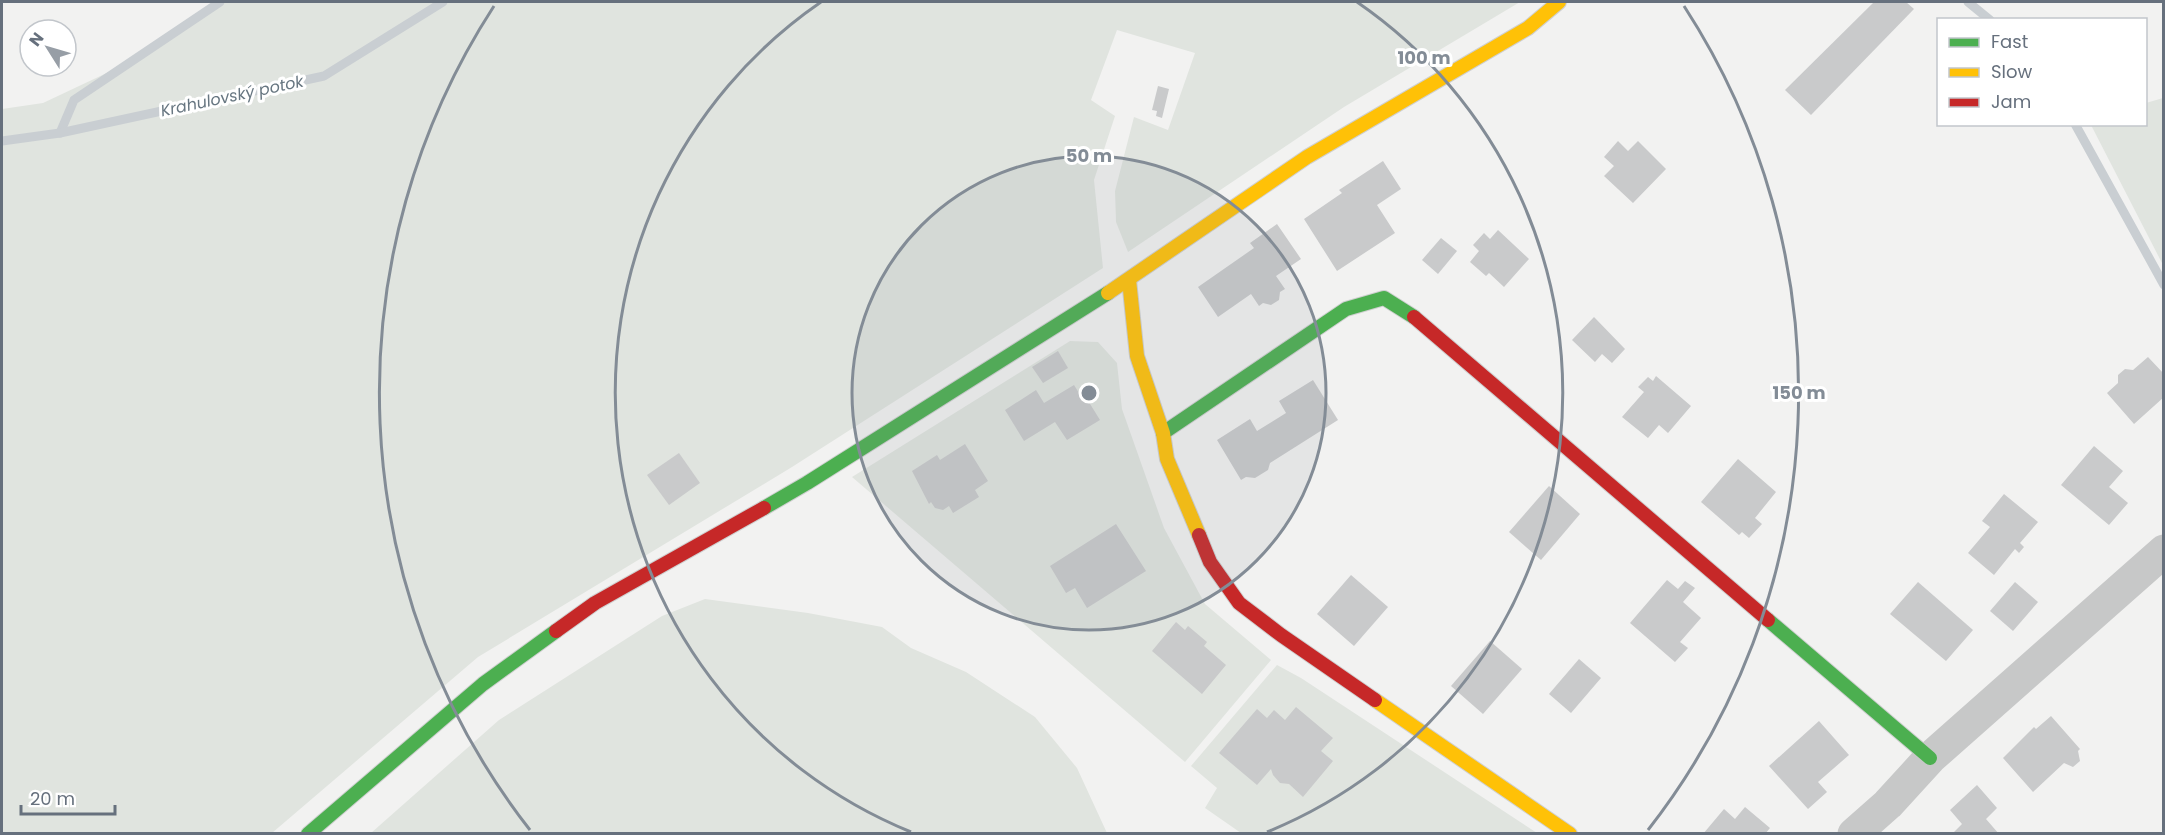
<svg xmlns="http://www.w3.org/2000/svg" width="2165" height="835" font-family="Poppins,sans-serif">
	<style>
		.green { fill: #e0e4df }
		.lines { fill: none; stroke-linecap: round; stroke-linejoin: round }
		.stream { stroke: #c9ced2; stroke-width: 9 }
		.building { fill: #c9cacb }
		.fast-casing { stroke: #cfd0d0; stroke-width: 16 }
		.slow-casing { stroke: #cfd0d0; stroke-width: 16 }
		.jam-casing { stroke: #cfd0d0; stroke-width: 16 }
		.street { stroke: #c7c8c8; stroke-width: 33 }
		.fast { stroke: #4caf50; stroke-width: 14 }
		.slow { stroke: #ffc107; stroke-width: 14 }
		.jam { stroke: #c62828; stroke-width: 14 }
		.ring { fill: none; stroke: #838c96; stroke-width: 3 }
		.labels { text-anchor: middle; dominant-baseline: central; stroke-width: 6; stroke-linejoin: round; paint-order: stroke }
		.water-label { font-size: 16px; font-style: italic; fill: #677681; stroke: #fff }
		.centre { fill: #838c96; stroke: #fff; stroke-width: 3 }
		.ring-label { font-size: 18px; text-anchor: middle; font-weight: bold; fill: #838c96; stroke: #fff; stroke-width: 6; stroke-linejoin: round; paint-order: stroke }
	</style>
	<rect width="100%" height="100%" fill="#f2f2f1"/>
	<g class="green">
		<polygon points="216,2 444,2 425,14 448,2 1520,2 1344,107 1128,252 1116,222 1115,191 1134,117 1168,130 1195,53 1117,30 1091,100 1115,116 1094,180 1103,268 792,467 478,657 272,833 2,834 2,109 43,103 130,62"/>
		<polygon points="2163,98 2164,98 2163,265 2091,125 2146,124 2146,103"/>
		<polygon points="1070,341 1098,342 1117,363 1122,409 1164,528 1205,604 1271,660 1185,762 852,477"/>
		<polygon points="705,599 808,613 882,627 911,648 966,672 1035,717 1077,768 1107,833 371,833 499,720 662,616"/>
		<polygon points="1277,665 1301,678 1537,833 1241,833 1205,808 1217,788 1191,766"/>
	</g>
	<g class="lines">
		<g class="stream">
			<polyline points="1968,2 1990,20"/>
			<polyline points="2075,124 2164,285"/>
			<polyline points="60,133 74,100 220,2"/>
			<polyline points="2,141 60,133 324,76 443,2"/>
		</g>
	</g>
	<g class="building">
		<polygon points="1874,2 1906,2 1914,9 1811,115 1785,90"/>
		<polygon points="1158,86 1169,89 1162,118 1156,116 1157,111 1152,110"/>
		<polygon points="1618,141 1628,151 1638,141 1666,169 1633,203 1604,176 1614,166 1604,157"/>
		<polygon points="1383,161 1401,189 1377,205 1395,233 1337,271 1304,219 1342,193 1339,190"/>
		<polygon points="1277,224 1301,259 1276,276 1285,289 1280,292 1279,300 1271,305 1263,303 1259,306 1251,294 1218,317 1198,287 1254,248 1250,243"/>
		<polygon points="1498,230 1529,259 1504,287 1489,273 1486,276 1470,262 1479,251 1473,245 1484,233 1490,239"/>
		<polygon points="1441,238 1457,251 1438,274 1422,260"/>
		<polygon points="1594,317 1625,349 1612,363 1602,354 1595,362 1572,340"/>
		<polygon points="1058,351 1068,368 1043,383 1032,367"/>
		<polygon points="2148,357 2164,374 2164,397 2134,424 2107,393 2118,383 2118,375 2125,369 2133,370"/>
		<polygon points="1656,376 1691,406 1668,433 1659,425 1648,438 1622,417 1644,392 1638,387 1648,377 1653,381"/>
		<polygon points="1313,380 1338,420 1270,463 1268,470 1255,478 1246,477 1241,480 1217,440 1250,419 1257,431 1286,413 1279,401"/>
		<polygon points="1074,385 1084,401 1087,399 1100,420 1067,440 1055,422 1024,441 1005,410 1036,390 1044,403"/>
		<polygon points="965,444 988,481 975,490 979,497 953,513 949,506 943,510 935,508 931,502 929,504 912,471 937,455 940,460"/>
		<polygon points="2094,446 2123,471 2109,487 2128,503 2109,525 2061,485"/>
		<polygon points="679,453 700,483 669,505 647,475"/>
		<polygon points="1738,459 1776,492 1755,518 1762,524 1749,538 1742,532 1739,535 1701,502"/>
		<polygon points="1549,486 1580,514 1541,560 1509,532"/>
		<polygon points="2004,494 2038,522 2020,543 2024,547 2019,553 2015,549 1994,575 1968,553 1990,527 1982,521"/>
		<polygon points="1116,524 1146,571 1087,608 1075,588 1066,593 1050,566"/>
		<polygon points="1351,575 1388,607 1354,646 1317,614"/>
		<polygon points="1667,580 1678,589 1685,581 1695,588 1683,602 1701,618 1680,642 1688,648 1675,662 1630,623"/>
		<polygon points="1918,582 1973,630 1946,661 1890,614"/>
		<polygon points="2015,582 2038,602 2013,631 1990,611"/>
		<polygon points="1176,622 1185,630 1188,626 1207,642 1204,646 1226,665 1202,694 1152,651"/>
		<polygon points="1490,641 1522,669 1483,714 1451,686"/>
		<polygon points="1579,659 1601,678 1571,713 1549,694"/>
		<polygon points="1296,707 1333,738 1321,751 1333,761 1303,797 1289,784 1280,783 1273,775 1271,769 1257,785 1219,753 1257,709 1267,718 1274,710 1285,720"/>
		<polygon points="2051,716 2080,749 2078,751 2080,761 2073,767 2064,763 2033,792 2003,758 2034,727 2036,729"/>
		<polygon points="1819,721 1849,755 1818,782 1827,792 1808,809 1769,766"/>
		<polygon points="1977,785 1997,808 1986,819 1999,834 1952,834 1962,824 1950,810"/>
		<polygon points="1745,807 1770,828 1765,834 1703,834 1724,809 1735,819"/>
	</g>
	<g class="lines">
		<g class="fast-casing">
			<g id="fast">
				<polyline points="1163,433 1346,309 1384,298 1414,317"/>
				<polyline points="764,508 807,483 1108,293"/>
				<polyline points="1768,620 1930,758"/>
				<polyline points="308,834 483,684 556,631"/>
			</g>
		</g>
		<g class="slow-casing">
			<g id="slow">
				<polyline points="1129,280 1137,356 1163,433 1167,459 1199,535"/>
				<polyline points="1108,293 1307,157 1528,28 1559,2"/>
				<polyline points="1375,700 1570,834"/>
			</g>
		</g>
		<g class="jam-casing">
			<g id="jam">
				<polyline points="1414,317 1768,620"/>
				<polyline points="1199,535 1210,562 1239,603 1281,635 1375,700"/>
				<polyline points="556,631 595,603 764,508"/>
			</g>
		</g>
		<polyline class="street" points="1854,834 1888,804 1930,758 2164,551"/>
		<use href="#fast" class="fast"/>
		<use href="#slow" class="slow"/>
		<use href="#jam" class="jam"/>
	</g>
	<circle cx="1089" cy="393" r="237" fill="#838c96" fill-opacity=".12"/>
	<g class="ring">
		<circle cx="1089" cy="393" r="237"/>
		<path d="M911 832A474 474 0 0 1 821 2M1357 2A474 474 0 0 1 1267 832"/>
		<path d="M530 830A710 710 0 0 1 494 6M1684 6A710 710 0 0 1 1648 830"/>
	</g>
	<g class="labels">
		<g class="water-label">
			<text transform="translate(232 96) rotate(-12)">Krahulovský potok</text>
		</g>
	</g>
	<circle cx="1089" cy="393" r="9" class="centre"/>
	<g class="ring-label">
		<text x="1424" y="64">100 m</text>
		<text x="1089" y="162">50 m</text>
		<text x="1799" y="399">150 m</text>
	</g>
	<rect width="2165" height="835" fill="none" stroke="#66707d" stroke-width="6"/>
	<rect x="1937" y="18" width="210" height="108" fill="#ffffff" stroke="#c2c6cb" stroke-width="1.5"/>
	<rect x="1949" y="38" width="30" height="9" fill="#4caf50" stroke="#c2c6cb" stroke-width="1.5"/>
	<text x="1991" y="48" font-size="18" fill="#66707d">Fast</text>
	<rect x="1949" y="68" width="30" height="9" fill="#ffc107" stroke="#c2c6cb" stroke-width="1.5"/>
	<text x="1991" y="78" font-size="18" fill="#66707d">Slow</text>
	<rect x="1949" y="98" width="30" height="9" fill="#c62828" stroke="#c2c6cb" stroke-width="1.5"/>
	<text x="1991" y="108" font-size="18" fill="#66707d">Jam</text>
	<g transform="translate(48 48) rotate(307)"><circle r="28" fill="#ffffff" stroke="#c2c6cb" stroke-width="1.5"/>
	<path d="M0-4.5L10 22L0 15L-10 22Z" fill="#979ea6"/>
	<text y="-9" font-size="16" font-weight="bold" text-anchor="middle" fill="#66707d">N</text>
	</g>
	<path d="M21 805v9h94v-9" fill="none" stroke="#66707d" stroke-width="3"/>
	<text x="30" y="805" font-size="18" fill="#66707d" stroke="#ffffff" stroke-width="4.5" paint-order="stroke">20 m</text>
</svg>
